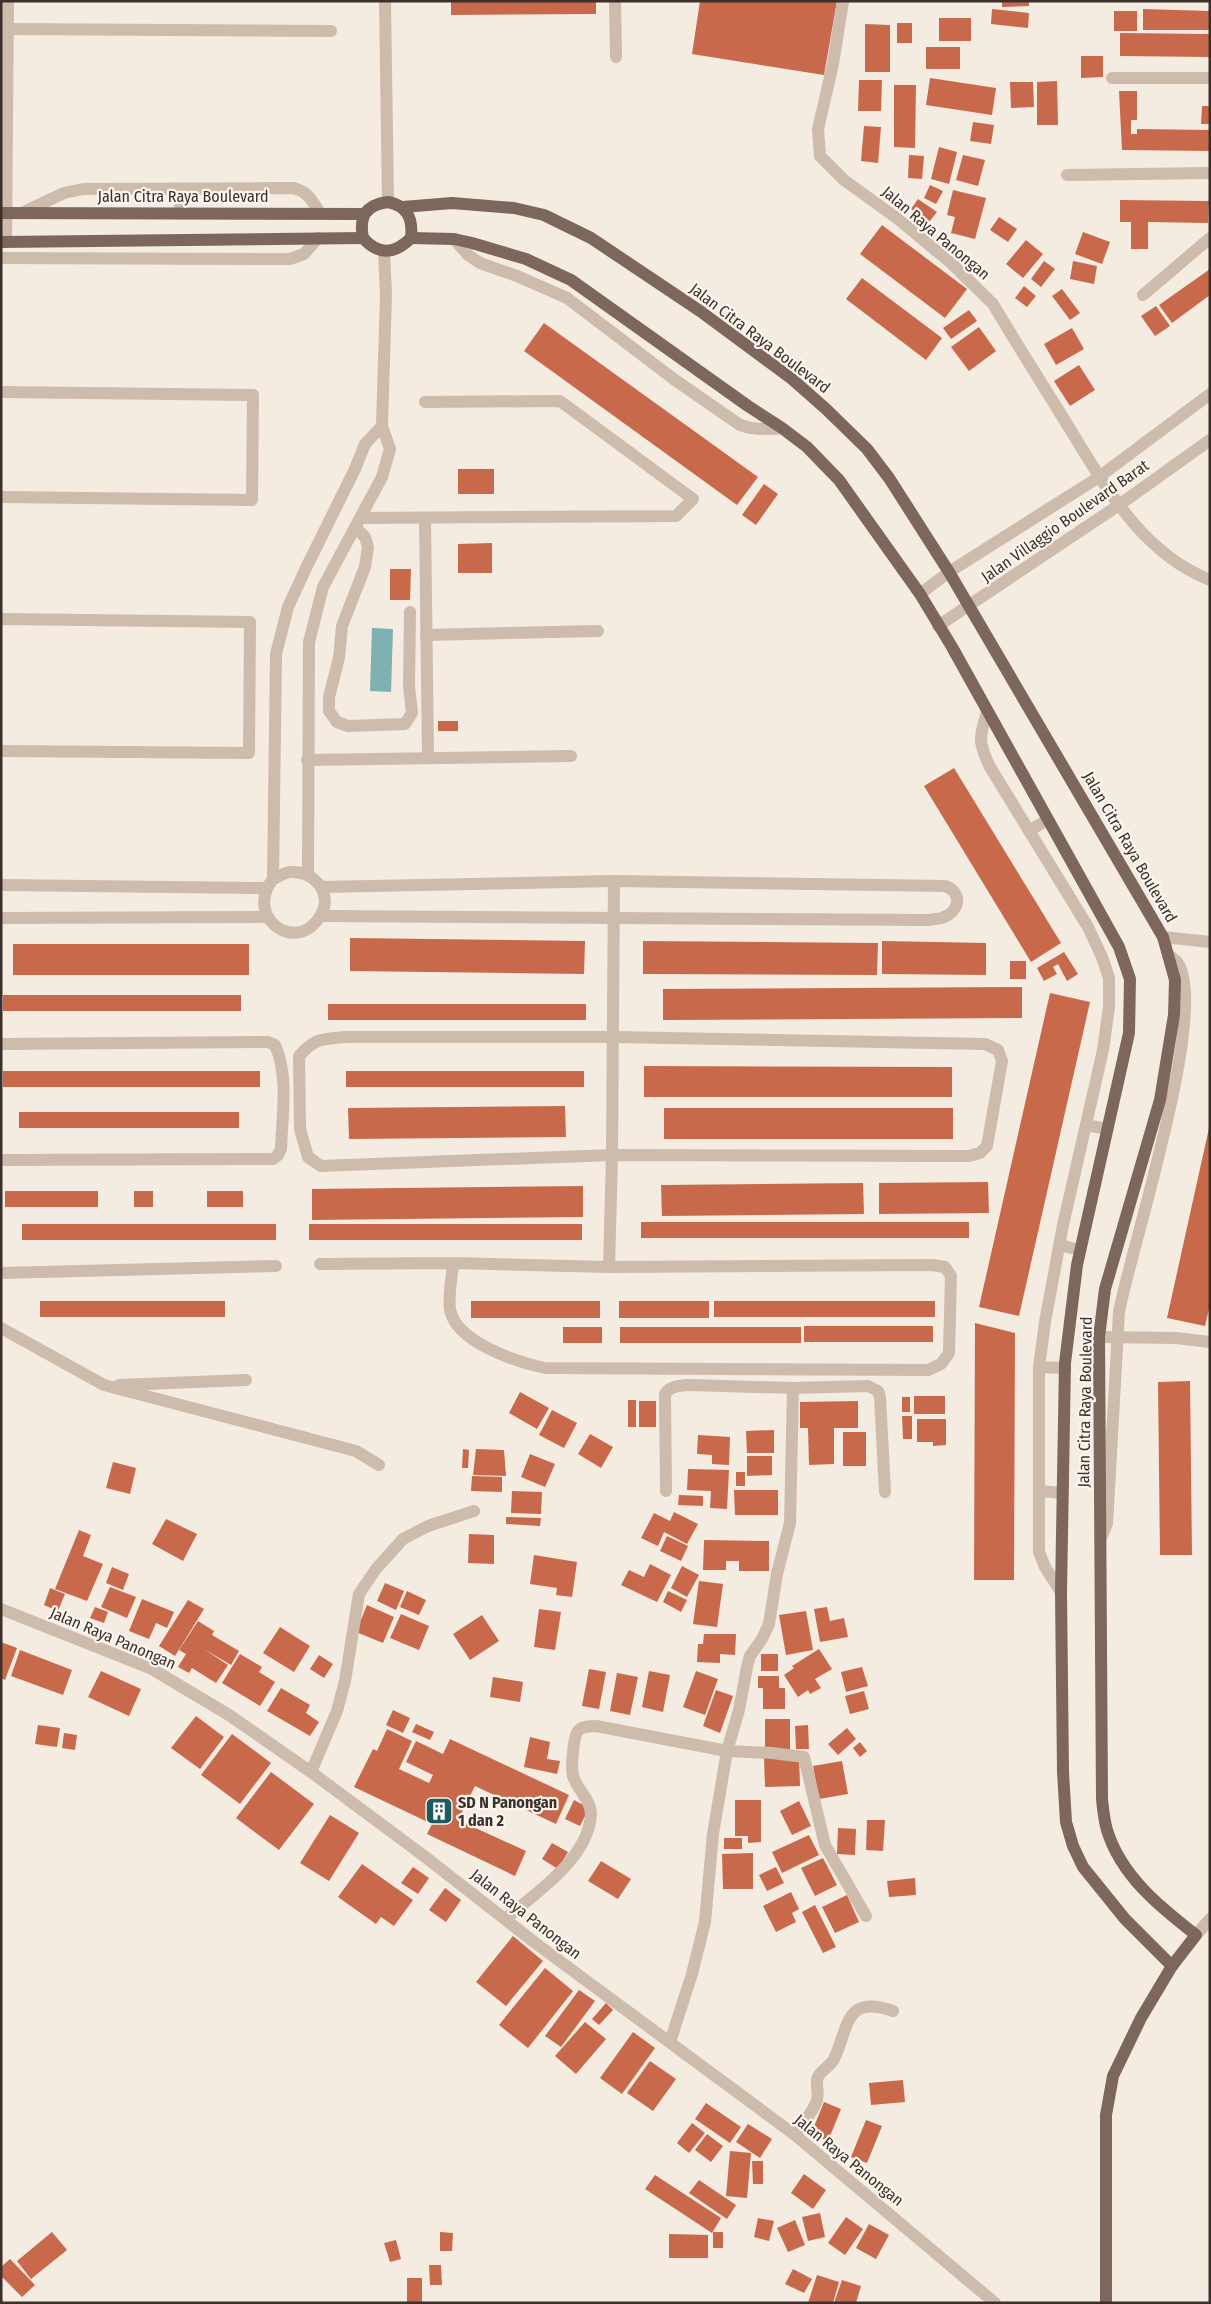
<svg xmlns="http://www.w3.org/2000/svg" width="1211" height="2304" font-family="'Fira Sans Condensed',sans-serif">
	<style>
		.water { fill: #7fb0b2 }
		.building { fill: #c8694b }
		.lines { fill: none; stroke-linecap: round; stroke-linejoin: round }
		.minor { stroke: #cdbbac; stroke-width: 12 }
		.major { stroke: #7d675c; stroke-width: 12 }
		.labels { text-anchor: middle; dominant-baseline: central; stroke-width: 4.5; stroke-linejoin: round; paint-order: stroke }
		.street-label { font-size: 16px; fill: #3b302b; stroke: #fbf5ee }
		.poi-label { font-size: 16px; font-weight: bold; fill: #3b302b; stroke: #fbf5ee; text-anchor: start }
	</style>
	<rect width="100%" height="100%" fill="#f4ebe1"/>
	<polygon class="water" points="372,628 393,629 391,692 370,691"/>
	<g class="building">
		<polygon points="451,1 596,1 596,14 451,15"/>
		<polygon points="700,1 837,1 824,75 692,54"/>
		<polygon points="1002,1 1029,1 1029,6 1002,7"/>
		<polygon points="992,9 1029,13 1028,28 991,24"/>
		<polygon points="1143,9 1210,11 1210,30 1143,30"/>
		<rect x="1114" y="11" width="23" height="20"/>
		<rect x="939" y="18" width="32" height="23"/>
		<rect x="897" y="23" width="15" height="20"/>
		<polygon points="865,24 890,25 890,72 865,72"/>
		<polygon points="1120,33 1210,34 1210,57 1120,56"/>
		<rect x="926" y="47" width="34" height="22"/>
		<polygon points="1081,56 1103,56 1103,77 1081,78"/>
		<polygon points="930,78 996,88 992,115 926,105"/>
		<polygon points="859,80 882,80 881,111 858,111"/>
		<polygon points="1057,81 1058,125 1037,125 1037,82"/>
		<polygon points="1010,82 1033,82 1034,107 1011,108"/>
		<polygon points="894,85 916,85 915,148 894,147"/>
		<polygon points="1119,91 1137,91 1137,120 1131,120 1131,134 1137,134 1137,129 1210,130 1210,151 1122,150"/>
		<polygon points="1202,106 1210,106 1210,124 1201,124"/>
		<polygon points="973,122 994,125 991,144 970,141"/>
		<polygon points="864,126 881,127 878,163 861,161"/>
		<polygon points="939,147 957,152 949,184 931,179"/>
		<polygon points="909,155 924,156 922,179 908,178"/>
		<polygon points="963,155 985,160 978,186 956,180"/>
		<polygon points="930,185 943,191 936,204 924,198"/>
		<polygon points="953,190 986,198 975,239 951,233 955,217 947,215"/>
		<polygon points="918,199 937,212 929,222 911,209"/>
		<polygon points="1120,200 1209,201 1208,223 1148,222 1148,249 1131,249 1131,222 1120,222"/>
		<polygon points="999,217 1017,229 1008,242 990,230"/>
		<polygon points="882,225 967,289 945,318 860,254"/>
		<polygon points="1083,232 1110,242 1102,264 1075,254"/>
		<polygon points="1026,240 1043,254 1023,278 1006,264"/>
		<polygon points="1044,261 1055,269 1041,287 1031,279"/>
		<polygon points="1073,261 1097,266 1094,284 1070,279"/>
		<polygon points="1210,269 1210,295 1172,323 1159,305"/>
		<polygon points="862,278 942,338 926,360 846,299"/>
		<polygon points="1024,286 1036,296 1027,307 1015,298"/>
		<polygon points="1062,289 1080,313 1070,320 1052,296"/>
		<polygon points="1156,306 1170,326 1155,336 1141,316"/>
		<polygon points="969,310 977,321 951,339 943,328"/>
		<polygon points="544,323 758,477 737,505 524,351"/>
		<polygon points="979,327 996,351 969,371 951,347"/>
		<polygon points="1072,328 1084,349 1056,365 1044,344"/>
		<polygon points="1079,365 1095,390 1070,406 1054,381"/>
		<rect x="458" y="469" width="36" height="25"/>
		<polygon points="764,484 778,494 756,525 742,515"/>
		<polygon points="492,543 492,573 458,573 458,544"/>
		<polygon points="390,569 411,569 410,600 390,600"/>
		<rect x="438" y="721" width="20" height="10"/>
		<polygon points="954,768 1061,943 1031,962 924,786"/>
		<polygon points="350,938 585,941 584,974 350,971"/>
		<polygon points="643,941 878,943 877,975 643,974"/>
		<polygon points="882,941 986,943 986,975 882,974"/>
		<rect x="13" y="944" width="236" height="31"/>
		<polygon points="1064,952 1078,974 1067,981 1058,964 1053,967 1057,974 1044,981 1037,968"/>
		<rect x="1010" y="961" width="16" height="18"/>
		<polygon points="1022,987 1022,1018 663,1020 663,989"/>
		<polygon points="1050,993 1090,1002 1019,1316 979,1307"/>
		<rect x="3" y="995" width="238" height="16"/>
		<rect x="328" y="1004" width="258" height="16"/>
		<polygon points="644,1066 952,1067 952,1097 644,1097"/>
		<rect x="3" y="1071" width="257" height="16"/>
		<rect x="346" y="1071" width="238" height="16"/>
		<polygon points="565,1106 566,1137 349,1139 348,1108"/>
		<rect x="664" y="1108" width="289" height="31"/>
		<rect x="19" y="1112" width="220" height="16"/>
		<polygon points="1209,1128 1210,1305 1205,1326 1167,1318"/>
		<polygon points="988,1182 989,1213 879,1214 879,1183"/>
		<polygon points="863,1183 864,1214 662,1216 661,1185"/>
		<polygon points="583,1186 583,1217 312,1220 312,1189"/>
		<rect x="5" y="1191" width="93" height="16"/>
		<rect x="134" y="1191" width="19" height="16"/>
		<rect x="207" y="1191" width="36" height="16"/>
		<rect x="641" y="1222" width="328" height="16"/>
		<rect x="22" y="1224" width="254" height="16"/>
		<rect x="309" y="1224" width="273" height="16"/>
		<rect x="40" y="1301" width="185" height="16"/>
		<rect x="471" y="1301" width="129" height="17"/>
		<rect x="619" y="1301" width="90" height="17"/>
		<rect x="714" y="1301" width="221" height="16"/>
		<polygon points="975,1323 1015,1333 1014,1580 974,1580"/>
		<rect x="804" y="1326" width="129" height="16"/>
		<rect x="563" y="1327" width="39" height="16"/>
		<rect x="620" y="1327" width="181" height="16"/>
		<polygon points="1190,1381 1192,1555 1160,1555 1158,1382"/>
		<polygon points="520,1392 549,1408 537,1429 509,1413"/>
		<rect x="914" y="1396" width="31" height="18"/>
		<rect x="902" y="1397" width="8" height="15"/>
		<rect x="628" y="1400" width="8" height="27"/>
		<rect x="639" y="1401" width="17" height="26"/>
		<polygon points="858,1401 858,1428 834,1428 834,1464 809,1465 808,1428 800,1428 800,1402"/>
		<polygon points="552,1410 577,1423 564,1448 539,1435"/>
		<polygon points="902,1416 912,1416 912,1439 903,1439"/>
		<polygon points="917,1419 946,1419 946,1445 933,1446 933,1442 917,1442"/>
		<polygon points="774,1430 774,1453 747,1453 746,1431"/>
		<rect x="843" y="1432" width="23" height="34"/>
		<polygon points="590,1434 613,1447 601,1468 578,1454"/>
		<polygon points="698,1435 730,1437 729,1465 712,1464 712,1455 697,1454"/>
		<polygon points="463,1449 469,1450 468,1468 462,1468"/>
		<polygon points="476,1449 504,1450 506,1476 473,1475"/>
		<polygon points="530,1454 555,1464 545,1487 521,1477"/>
		<polygon points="747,1456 772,1456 772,1475 747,1476"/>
		<polygon points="113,1462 136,1468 130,1494 106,1488"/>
		<polygon points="688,1469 729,1470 727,1509 710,1508 711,1491 687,1490"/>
		<rect x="736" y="1472" width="9" height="14"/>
		<polygon points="472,1476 502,1477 502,1492 471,1491"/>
		<polygon points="734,1490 778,1490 778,1515 735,1515"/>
		<polygon points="512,1491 542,1492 541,1514 511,1513"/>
		<polygon points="679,1495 703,1496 703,1506 678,1505"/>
		<polygon points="674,1512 698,1524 687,1544 664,1532 658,1546 641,1538 654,1513 670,1521"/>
		<polygon points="506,1517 541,1518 540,1526 506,1524"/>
		<polygon points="166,1519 197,1534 183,1561 152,1544"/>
		<polygon points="79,1530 91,1535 83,1556 103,1564 87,1601 55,1589"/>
		<polygon points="469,1534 494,1535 494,1564 468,1563"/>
		<polygon points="667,1536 688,1546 681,1561 660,1551"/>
		<polygon points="704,1540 769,1541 769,1571 739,1571 739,1561 726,1561 726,1570 703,1570"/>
		<polygon points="534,1555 577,1562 572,1597 556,1595 557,1588 530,1584"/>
		<polygon points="650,1564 671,1575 657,1602 621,1585 629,1570 644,1577"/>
		<polygon points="682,1566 699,1575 687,1597 671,1588"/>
		<polygon points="112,1567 129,1574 123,1590 106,1583"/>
		<polygon points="699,1581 723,1584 717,1627 693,1624"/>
		<polygon points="385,1583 404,1591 396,1610 377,1601"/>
		<polygon points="110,1587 136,1597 127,1618 101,1607"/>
		<polygon points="50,1588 65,1594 58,1611 44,1605"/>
		<polygon points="407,1591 426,1600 419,1615 400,1607"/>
		<polygon points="668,1591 687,1600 681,1612 663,1602"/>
		<polygon points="142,1599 174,1612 167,1628 156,1623 149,1639 129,1631"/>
		<polygon points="188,1600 204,1609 175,1656 159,1646"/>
		<polygon points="367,1605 394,1617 383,1643 356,1632"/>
		<polygon points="95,1607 108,1612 104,1623 90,1618"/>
		<polygon points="827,1607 830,1621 844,1618 848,1637 820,1642 814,1609"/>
		<polygon points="539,1609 561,1612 555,1650 534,1647"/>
		<polygon points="806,1611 813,1650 786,1655 779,1615"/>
		<polygon points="401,1614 429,1626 419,1650 390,1638"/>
		<polygon points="482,1615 499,1641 470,1660 453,1634"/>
		<polygon points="198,1621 214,1631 212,1635 239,1651 231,1665 204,1649 228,1665 216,1683 192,1668 189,1673 178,1667 186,1654 179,1650"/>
		<polygon points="280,1627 310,1646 294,1672 263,1653"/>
		<polygon points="704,1634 736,1634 735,1655 720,1654 720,1663 697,1662 698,1644 703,1644"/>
		<polygon points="1,1642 17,1648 5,1680 1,1678"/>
		<polygon points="819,1649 832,1669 815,1679 821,1688 810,1694 808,1690 798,1697 784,1675 794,1668 792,1666"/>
		<polygon points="20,1650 72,1670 63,1695 11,1676"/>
		<polygon points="240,1654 262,1667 259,1672 275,1682 260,1706 222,1683"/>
		<rect x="761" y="1654" width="17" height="17"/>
		<polygon points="319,1655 333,1664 324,1678 310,1669"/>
		<polygon points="862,1667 868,1686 846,1692 841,1672"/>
		<polygon points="589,1669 606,1672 599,1709 582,1706"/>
		<polygon points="101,1671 141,1689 129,1716 88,1697"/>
		<polygon points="649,1671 670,1675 663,1712 642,1707"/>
		<polygon points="696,1671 718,1679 705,1715 683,1707"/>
		<polygon points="617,1673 638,1677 630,1715 610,1711"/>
		<polygon points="758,1676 779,1676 779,1688 785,1688 785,1709 763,1709 763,1688 758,1688"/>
		<polygon points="493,1677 523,1682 520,1702 490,1697"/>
		<polygon points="281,1688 310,1705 306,1713 319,1722 310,1736 267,1711"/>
		<polygon points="716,1690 733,1696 720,1733 703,1726"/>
		<polygon points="864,1691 869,1709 850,1714 845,1696"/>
		<polygon points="393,1710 410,1718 403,1733 386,1725"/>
		<polygon points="196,1716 224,1737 200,1769 171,1748"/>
		<rect x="765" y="1719" width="25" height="32"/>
		<polygon points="416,1724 434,1732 430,1740 412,1732"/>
		<polygon points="38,1725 60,1728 57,1747 35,1744"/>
		<polygon points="808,1725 809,1749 796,1749 795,1726"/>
		<polygon points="847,1728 856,1739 838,1755 828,1744"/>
		<polygon points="387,1729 412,1741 399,1769 429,1783 433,1775 406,1762 416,1741 443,1754 450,1739 569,1795 556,1824 475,1786 458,1820 526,1851 515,1876 427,1834 432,1824 354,1787 373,1749 377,1751"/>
		<polygon points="64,1733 77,1735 75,1750 62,1748"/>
		<polygon points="232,1734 271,1763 240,1804 201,1775"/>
		<polygon points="530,1737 550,1742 547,1759 560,1761 557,1774 524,1767"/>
		<polygon points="860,1742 867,1751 860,1757 853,1748"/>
		<polygon points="799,1756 800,1786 765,1787 764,1757"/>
		<polygon points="842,1761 848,1794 819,1799 813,1766"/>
		<polygon points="271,1772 314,1804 279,1850 236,1818"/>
		<polygon points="574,1800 589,1808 580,1826 565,1819"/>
		<polygon points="735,1800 761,1800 761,1842 748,1843 748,1836 735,1836"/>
		<polygon points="799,1801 811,1826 792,1835 780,1811"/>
		<polygon points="330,1815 359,1833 329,1881 300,1863"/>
		<polygon points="867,1820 885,1820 883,1851 866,1850"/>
		<polygon points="838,1828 856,1829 855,1855 837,1854"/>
		<polygon points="809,1835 819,1855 782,1873 772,1852"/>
		<rect x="724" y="1838" width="18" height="11"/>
		<polygon points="552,1843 568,1852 558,1869 542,1859"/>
		<polygon points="753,1853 753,1889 723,1889 722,1854"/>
		<polygon points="823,1858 837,1885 815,1896 801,1868"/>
		<polygon points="601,1861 631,1879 618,1899 588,1881"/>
		<polygon points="362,1864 413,1900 394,1926 381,1917 376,1924 338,1897"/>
		<polygon points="413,1867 429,1878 418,1894 401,1883"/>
		<polygon points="776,1867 784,1883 767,1891 759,1875"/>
		<polygon points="915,1878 916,1895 889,1897 887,1881"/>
		<polygon points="445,1888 461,1900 446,1922 429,1910"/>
		<polygon points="791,1892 799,1909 792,1913 796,1922 776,1932 763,1906"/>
		<polygon points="847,1895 859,1922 835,1933 822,1907"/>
		<polygon points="815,1905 836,1947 823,1953 802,1912"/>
		<polygon points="513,1936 543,1961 506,2006 476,1982"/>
		<polygon points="545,1968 573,1991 528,2048 499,2025"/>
		<polygon points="579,1990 595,2001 561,2047 545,2036"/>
		<polygon points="606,2003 613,2010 599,2025 592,2019"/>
		<polygon points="585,2022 606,2039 576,2074 555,2056"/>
		<polygon points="633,2032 655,2048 622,2094 600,2078"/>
		<polygon points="650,2061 676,2079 653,2111 627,2093"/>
		<polygon points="903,2080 905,2102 871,2105 869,2083"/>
		<polygon points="824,2102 841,2109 828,2141 811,2134"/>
		<polygon points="706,2103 741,2127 730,2143 695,2119"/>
		<polygon points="866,2120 882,2126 867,2163 851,2157"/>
		<polygon points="692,2123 705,2133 689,2153 677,2143"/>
		<polygon points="748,2124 772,2139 760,2158 736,2142"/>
		<polygon points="707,2134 723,2146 711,2162 695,2150"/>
		<polygon points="730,2151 751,2153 747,2198 726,2196"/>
		<polygon points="752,2161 763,2161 763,2184 753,2184"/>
		<polygon points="804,2174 826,2190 813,2209 791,2193"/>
		<polygon points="655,2175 721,2218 712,2233 645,2189"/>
		<polygon points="699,2180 736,2205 727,2219 689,2193"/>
		<polygon points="820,2213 825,2237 808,2241 802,2217"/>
		<polygon points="846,2217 863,2229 845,2255 828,2243"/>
		<polygon points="758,2218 774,2221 769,2241 754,2237"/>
		<polygon points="795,2220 805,2245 788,2252 777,2228"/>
		<polygon points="869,2224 889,2235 876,2259 856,2248"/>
		<polygon points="52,2232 67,2250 31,2279 17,2261"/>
		<polygon points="440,2232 453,2233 452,2251 440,2251"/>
		<rect x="713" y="2232" width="10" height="16"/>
		<polygon points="669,2234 708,2235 708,2258 669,2258"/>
		<polygon points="396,2240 401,2259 390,2262 384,2243"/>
		<polygon points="10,2259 35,2285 22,2297 1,2276 1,2267"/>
		<polygon points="429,2265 441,2265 442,2285 430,2285"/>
		<polygon points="793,2269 812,2279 804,2293 785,2284"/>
		<polygon points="817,2275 839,2282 833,2303 808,2303"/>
		<rect x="407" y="2278" width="15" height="25"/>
		<polygon points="842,2280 861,2286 856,2303 834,2303"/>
	</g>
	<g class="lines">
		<g class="minor">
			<polyline points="385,1 388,202"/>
			<polyline points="615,1 616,57"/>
			<path d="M843,1L833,64L818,129L820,156L844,180L898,219L951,263L993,304C1016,343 1041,382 1065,421C1103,482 1139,552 1210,580"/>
			<polyline points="1,29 331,31"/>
			<polyline points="1112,78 1210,78"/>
			<polyline points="1067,175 1210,173"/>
			<path d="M26,211L64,193L83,189L293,188C308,191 313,202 320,213"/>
			<polyline points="180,212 181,189"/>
			<path d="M454,239L468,255L480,263L517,276L567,298L675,380L740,425C754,430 767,430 782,428"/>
			<polyline points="6,242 8,1"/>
			<polyline points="1,258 290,259 304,254 318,238"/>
			<polyline points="1143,295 1210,238"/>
			<polyline points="1,392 253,395 252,500 1,497"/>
			<polyline points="382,426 386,294 384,252"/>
			<polyline points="360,518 676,516 693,499 560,401 425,402"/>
			<polyline points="425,518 428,758"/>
			<polyline points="355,527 365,537 368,547 365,567 342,626 339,658 329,697 329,711 337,722 348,726 405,724 412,713 409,686 410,612"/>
			<polyline points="920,594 949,572 1099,477 1210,394"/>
			<polyline points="1,619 250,622 249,753 1,751"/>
			<polyline points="938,626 1119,505 1210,440"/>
			<polyline points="426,635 598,631"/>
			<path d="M987,712C979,738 978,742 990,767L1088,927L1102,957L1109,978V1007L1103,1050L1063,1225L1045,1322L1039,1367V1552L1045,1567L1061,1592"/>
			<polyline points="307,760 571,756"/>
			<polyline points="1029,831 1047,820"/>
			<path d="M273,879C278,877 285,872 291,872C308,871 324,883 325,901C325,909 321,916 316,922C290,952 245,914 273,879L276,654L288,607L307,566L355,469L365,444L382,426L390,449L382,477L323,587L309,642L308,875"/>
			<polyline points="1,885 266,888"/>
			<path d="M321,887L614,881L945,886C964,893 959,912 942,918C938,919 933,919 929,920L322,916"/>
			<polyline points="1,918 266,917"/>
			<polyline points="1163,937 1210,942"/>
			<path d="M345,1037H612L985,1044L998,1050L1002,1061L987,1146L980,1153L969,1156L612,1155L321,1166L308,1157L300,1129L299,1056C315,1038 322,1039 345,1037Z"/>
			<path d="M1,1044L268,1042L275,1045C289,1076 282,1116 281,1149L278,1155L273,1159L1,1160"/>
			<polyline points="1086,1125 1107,1129"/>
			<polyline points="1059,1245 1080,1250"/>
			<path d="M320,1264L453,1263L609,1267L932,1265L945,1267L951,1276L949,1353L941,1364L928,1370L545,1368C517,1362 455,1342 450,1309C448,1295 452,1277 453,1263"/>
			<polyline points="609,1267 612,1155 614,881"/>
			<polyline points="1,1273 276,1266"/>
			<polyline points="1,1328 104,1385 356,1451 379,1465"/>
			<polyline points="1099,1337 1176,1338 1210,1342"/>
			<polyline points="1039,1367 1065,1368"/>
			<polyline points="119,1385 246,1380"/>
			<path d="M666,1491L665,1394C670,1386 679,1386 688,1385L793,1388"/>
			<polyline points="1039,1491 1063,1493"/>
			<path d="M1101,1538L1107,1524L1119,1312C1130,1251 1211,1006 1177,962C1175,959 1171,957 1168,955"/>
			<polyline points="1,1609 152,1669 229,1715 311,1772 424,1856 538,1945 795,2135 995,2303"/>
			<polyline points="311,1772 337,1711 345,1681 359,1594 376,1569 403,1539 428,1526 474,1511"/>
			<path d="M505,1919C536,1893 589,1858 591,1814C591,1800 577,1789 573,1776C571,1768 573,1737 578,1731C582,1726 590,1726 596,1726L727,1751L772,1753L804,1757L825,1845L866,1916"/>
			<polyline points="1196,1935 1210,1919"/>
			<polyline points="670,2042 692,1974 705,1922 713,1834 727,1751 739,1710 747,1667 750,1656 762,1639 769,1624 777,1574 790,1523 793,1388 868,1386 878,1391 880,1397 885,1492"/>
			<path d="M795,2135C802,2125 811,2114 816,2103C820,2095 816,2088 817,2080C818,2072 830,2067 834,2059C849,2028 844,1994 893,2011"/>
		</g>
		<g class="major">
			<path d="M388,202C408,206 413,219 411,238C395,254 379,256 363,238C359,217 365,205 388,202Z"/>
			<path d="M403,207L452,203L514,208L544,215L591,238L700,311L792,379L826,409L867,449L889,478L949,572L1163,937L1175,980L1174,1015L1160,1100L1105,1289L1099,1337L1102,1799C1103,1809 1104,1820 1107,1830C1121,1876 1160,1907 1196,1935L1172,1966L1141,2018L1113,2076L1106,2115V2303"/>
			<polyline points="1,213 364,214"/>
			<polyline points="411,238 454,239 472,243 526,259 571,280 748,406 782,428 807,447 839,480 920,594 952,647 1119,947 1130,979 1129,1033 1077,1265 1065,1363 1061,1592 1063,1772 1066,1822 1073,1846 1083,1867 1125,1919 1172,1966"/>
			<polyline points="1,242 363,238"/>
		</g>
	</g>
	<defs>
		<g id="building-square" transform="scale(1.4375)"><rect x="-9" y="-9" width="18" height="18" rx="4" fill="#1f5a5e" stroke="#fbf5ee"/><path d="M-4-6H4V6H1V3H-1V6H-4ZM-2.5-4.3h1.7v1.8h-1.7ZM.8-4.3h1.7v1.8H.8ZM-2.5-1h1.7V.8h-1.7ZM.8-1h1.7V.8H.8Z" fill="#fff"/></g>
	</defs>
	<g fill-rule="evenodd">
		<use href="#building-square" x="439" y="1811"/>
	</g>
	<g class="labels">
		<g class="street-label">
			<text x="183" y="196">Jalan Citra Raya Boulevard</text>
			<text transform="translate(936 233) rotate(40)">Jalan Raya Panongan</text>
			<text transform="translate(760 338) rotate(37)">Jalan Citra Raya Boulevard</text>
			<text transform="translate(1065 521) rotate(-35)">Jalan Villaggio Boulevard Barat</text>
			<text transform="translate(1130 847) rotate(60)">Jalan Citra Raya Boulevard</text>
			<text transform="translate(1085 1402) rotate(-89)">Jalan Citra Raya Boulevard</text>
			<text transform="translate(113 1638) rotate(23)">Jalan Raya Panongan</text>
			<text transform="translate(526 1914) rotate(38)">Jalan Raya Panongan</text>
			<text transform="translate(849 2160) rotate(39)">Jalan Raya Panongan</text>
		</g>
		<g class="poi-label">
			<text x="458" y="1802">SD N Panongan<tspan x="458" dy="18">1 dan 2</tspan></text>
		</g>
	</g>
	<rect width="1211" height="2304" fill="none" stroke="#3b302b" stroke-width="5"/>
</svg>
